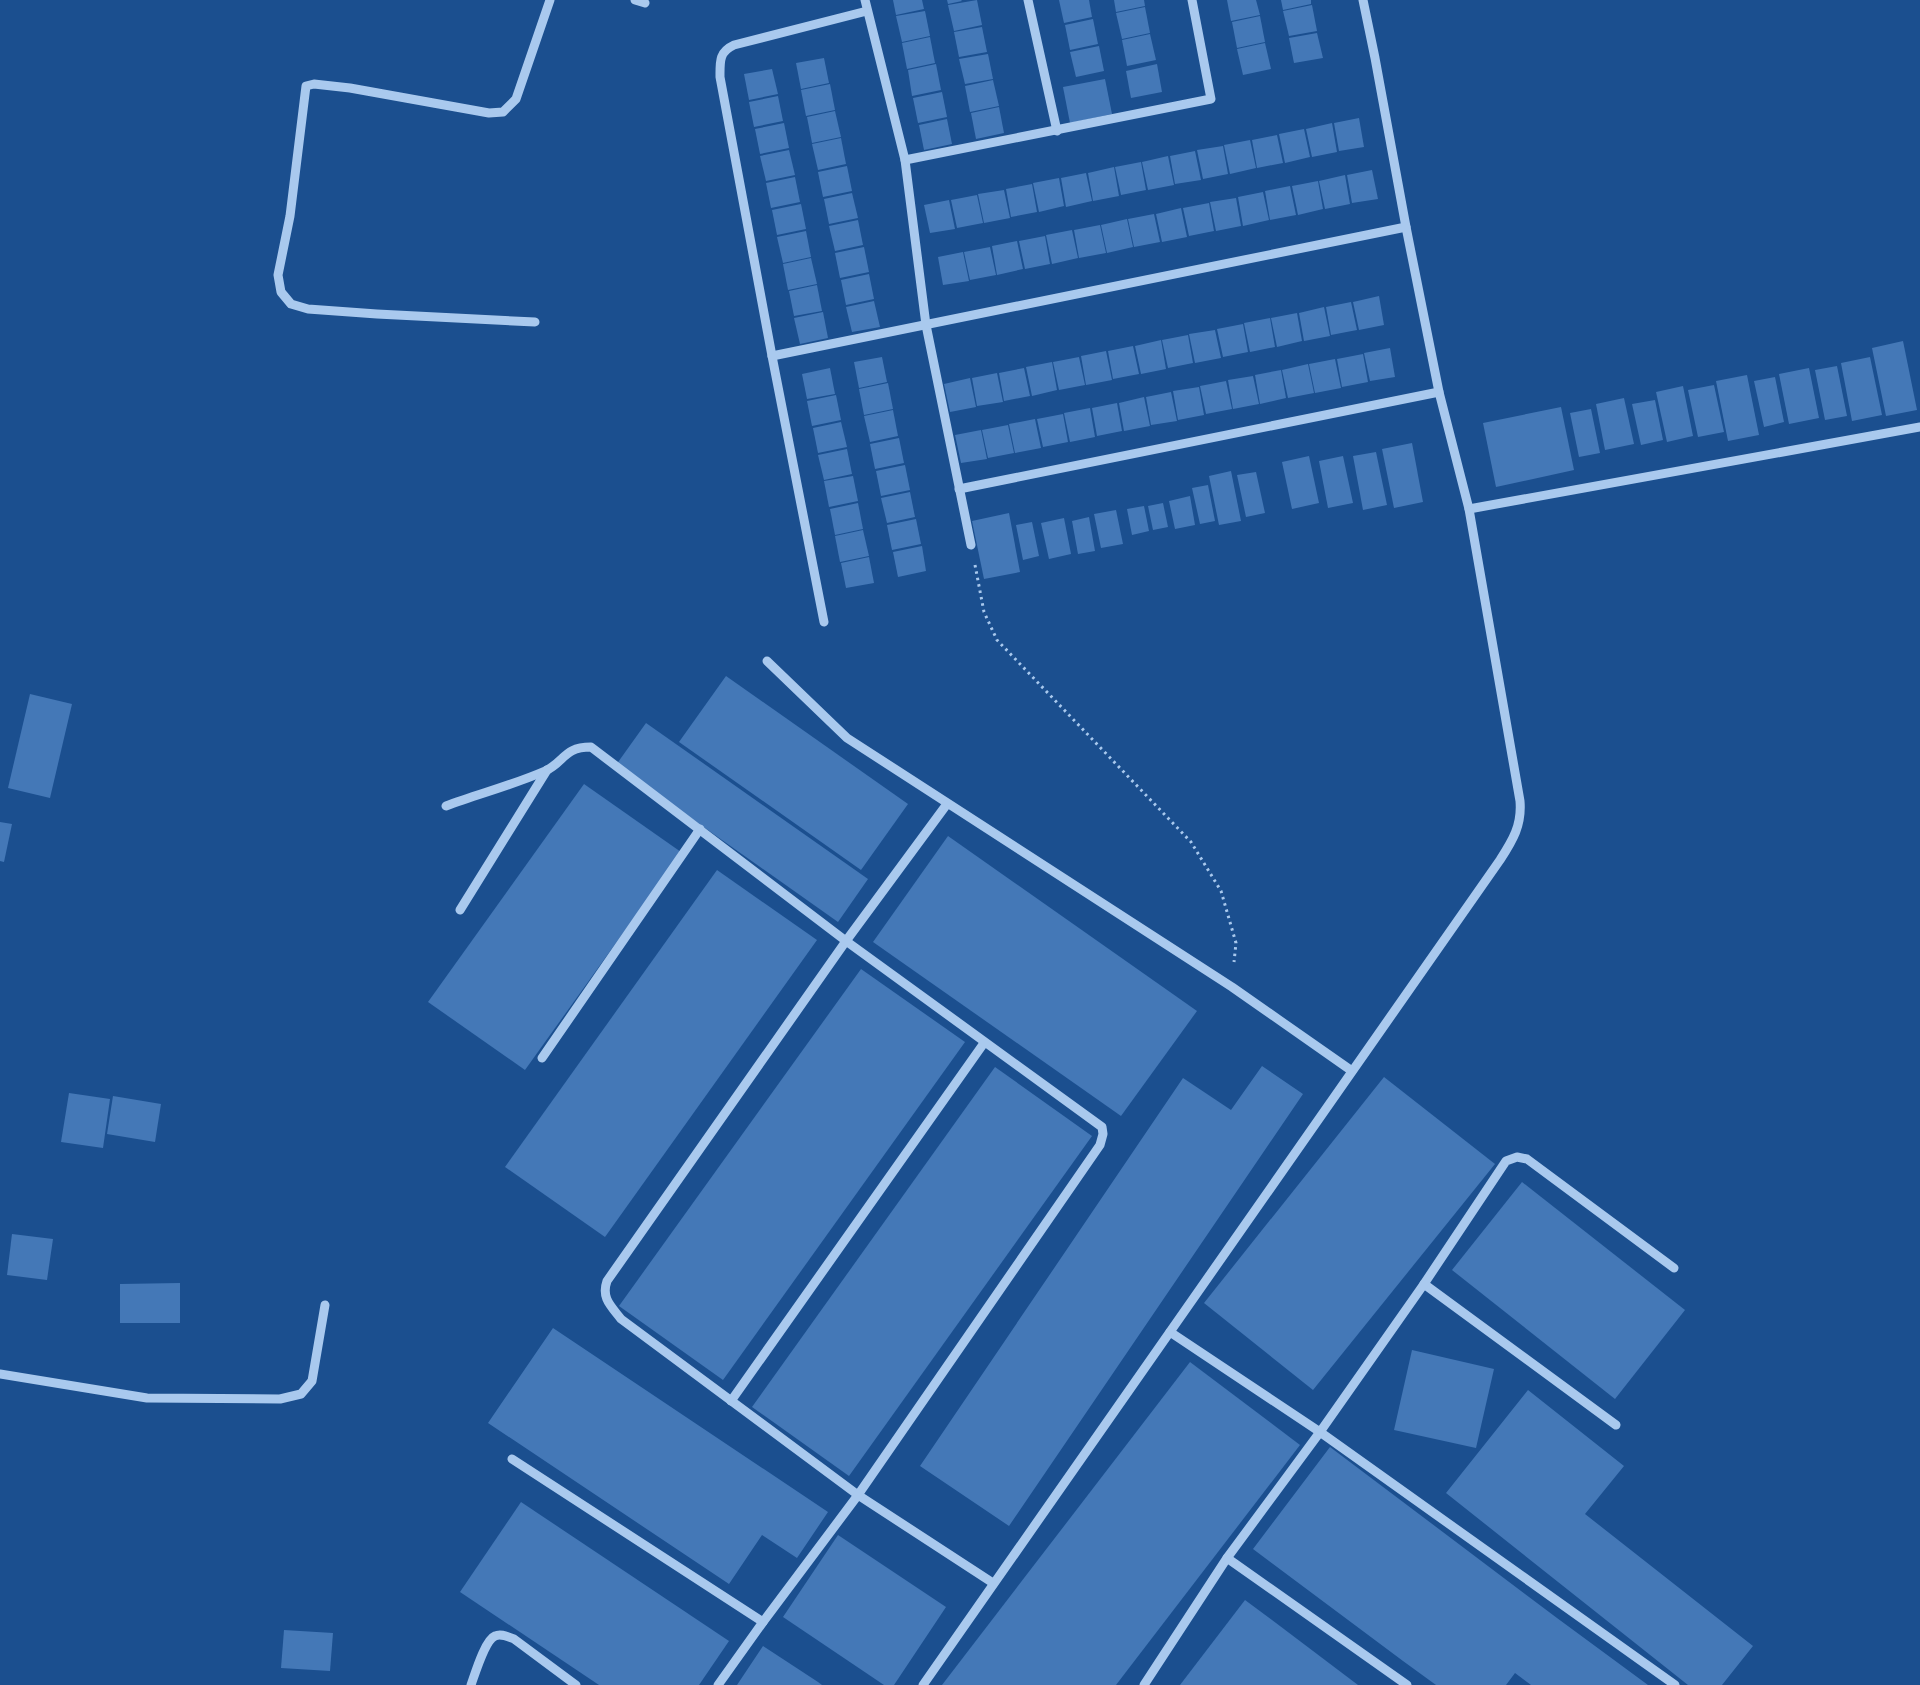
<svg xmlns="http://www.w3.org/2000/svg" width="1920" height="1685" font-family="'Alegreya Sans',sans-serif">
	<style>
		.building { fill: #4478b7 }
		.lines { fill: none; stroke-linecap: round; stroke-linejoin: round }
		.path { stroke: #a9c9ee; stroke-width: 3; stroke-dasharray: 2.5 4; stroke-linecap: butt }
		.minor { stroke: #a9c9ee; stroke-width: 9 }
	</style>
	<rect width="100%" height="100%" fill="#1b4f8f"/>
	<g class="building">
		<polygon points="893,0 922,0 924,9 896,15"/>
		<polygon points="947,0 961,0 962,1 948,4"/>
		<polygon points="977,0 982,25 954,31 948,5"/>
		<polygon points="1059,0 1089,0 1092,17 1064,23"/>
		<polygon points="1114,0 1144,0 1145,6 1116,12"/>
		<polygon points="1227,0 1256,0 1260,15 1231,21"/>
		<polygon points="1281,0 1311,0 1311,4 1283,10"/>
		<polygon points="1312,5 1317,31 1289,36 1283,11"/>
		<polygon points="1145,7 1150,33 1122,39 1116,13"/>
		<polygon points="925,11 930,36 902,42 896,16"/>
		<polygon points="1260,16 1265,42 1237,48 1232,22"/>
		<polygon points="1093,19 1098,44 1070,50 1065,25"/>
		<polygon points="982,27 987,52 959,57 954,32"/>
		<polygon points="1317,33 1323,58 1294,63 1289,38"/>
		<polygon points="1150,34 1156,60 1127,66 1122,40"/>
		<polygon points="930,37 935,63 907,69 902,43"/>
		<polygon points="1265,43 1271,69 1243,75 1237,49"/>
		<polygon points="1099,46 1104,71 1076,77 1070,52"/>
		<polygon points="988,54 993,79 965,84 959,59"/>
		<polygon points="824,58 829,83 801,89 796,63"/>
		<polygon points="936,64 941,90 912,96 908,70"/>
		<polygon points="1157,64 1162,92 1131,98 1126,71"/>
		<polygon points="772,69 778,94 749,100 744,74"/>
		<polygon points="1105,79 1112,114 1070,123 1063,87"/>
		<polygon points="993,80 999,106 970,112 965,86"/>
		<polygon points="830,84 835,110 806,116 801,90"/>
		<polygon points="942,92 947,117 918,123 913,98"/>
		<polygon points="778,96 783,121 754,127 749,102"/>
		<polygon points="999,107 1004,133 976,139 971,113"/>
		<polygon points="835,111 841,137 812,143 807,117"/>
		<polygon points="1359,118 1364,147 1339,151 1334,123"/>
		<polygon points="947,119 952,144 924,150 919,125"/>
		<polygon points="784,123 789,148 760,154 755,129"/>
		<polygon points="1332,123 1337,152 1312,157 1306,129"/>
		<polygon points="1304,129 1310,157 1285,163 1279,134"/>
		<polygon points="1277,135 1283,163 1257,168 1252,140"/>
		<polygon points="841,138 846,164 818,170 812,144"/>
		<polygon points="1250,140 1256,168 1230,174 1224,145"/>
		<polygon points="1223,146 1228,174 1203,179 1197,150"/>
		<polygon points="789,150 795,175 766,181 760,156"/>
		<polygon points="1195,151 1201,180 1175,184 1170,156"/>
		<polygon points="1168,156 1174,185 1148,190 1142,162"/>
		<polygon points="1141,162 1146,190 1121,195 1115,167"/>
		<polygon points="847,166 852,191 823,197 818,172"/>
		<polygon points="1114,167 1119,196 1093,201 1088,173"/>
		<polygon points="1372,170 1378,199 1352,203 1347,175"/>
		<polygon points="1086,173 1092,201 1066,207 1061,178"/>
		<polygon points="1345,175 1350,204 1325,209 1319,181"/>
		<polygon points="795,177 800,202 771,208 766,183"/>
		<polygon points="1059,178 1064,206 1039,212 1033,183"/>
		<polygon points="1318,181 1323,209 1298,215 1292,186"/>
		<polygon points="1032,184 1037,212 1011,217 1006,189"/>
		<polygon points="1290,186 1296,215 1270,220 1265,191"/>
		<polygon points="1004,190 1010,218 984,223 978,194"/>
		<polygon points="1263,192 1269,220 1243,226 1238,197"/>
		<polygon points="852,193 858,218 829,224 824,199"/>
		<polygon points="977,195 983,223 957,228 951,200"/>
		<polygon points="1236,198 1241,226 1216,231 1210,202"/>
		<polygon points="949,200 955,229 930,233 924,205"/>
		<polygon points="1209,203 1214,231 1189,236 1183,208"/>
		<polygon points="801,204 806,229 777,235 772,210"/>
		<polygon points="1181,208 1187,237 1162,242 1156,214"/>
		<polygon points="1154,214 1160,242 1134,247 1128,219"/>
		<polygon points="1127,219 1133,247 1107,253 1101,225"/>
		<polygon points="858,220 863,245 835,251 829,226"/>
		<polygon points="1100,225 1106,253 1079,258 1074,230"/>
		<polygon points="1072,230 1078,258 1052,264 1046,235"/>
		<polygon points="806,231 811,257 783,263 777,237"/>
		<polygon points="1045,236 1050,264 1025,269 1019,241"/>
		<polygon points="1017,241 1023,269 997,275 992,246"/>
		<polygon points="864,247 869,272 840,278 835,253"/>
		<polygon points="990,247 996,275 970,280 964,252"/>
		<polygon points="963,252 969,281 943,285 938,257"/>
		<polygon points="811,258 817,284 788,290 783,264"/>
		<polygon points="869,274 874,299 846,305 841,280"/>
		<polygon points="817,285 822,311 794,316 789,291"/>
		<polygon points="1379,296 1384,325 1359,330 1353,302"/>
		<polygon points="874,301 880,327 852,332 846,307"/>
		<polygon points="1351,302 1357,330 1331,335 1326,307"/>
		<polygon points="1324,307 1330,336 1304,341 1299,313"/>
		<polygon points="823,312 828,338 800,344 794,318"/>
		<polygon points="1297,313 1302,341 1277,347 1271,318"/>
		<polygon points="1270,318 1275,347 1250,352 1244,323"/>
		<polygon points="1243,324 1248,352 1223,357 1217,329"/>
		<polygon points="1215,330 1221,358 1195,363 1189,334"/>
		<polygon points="1188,335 1193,363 1168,368 1162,340"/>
		<polygon points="1161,340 1166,369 1141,374 1135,346"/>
		<polygon points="1903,341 1917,410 1886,416 1872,348"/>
		<polygon points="1133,346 1139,374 1113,379 1108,351"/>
		<polygon points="1390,348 1395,377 1370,381 1364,353"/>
		<polygon points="1106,351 1112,380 1086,385 1081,356"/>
		<polygon points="1363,354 1368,382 1342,387 1337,359"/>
		<polygon points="882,357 887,382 859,388 854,362"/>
		<polygon points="1079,357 1085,385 1059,390 1053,362"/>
		<polygon points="1870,357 1882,415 1852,421 1841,363"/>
		<polygon points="1335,359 1341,388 1315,393 1309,364"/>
		<polygon points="1052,362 1057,390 1032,396 1026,367"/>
		<polygon points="1308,364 1314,393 1288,398 1282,370"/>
		<polygon points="1837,366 1847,416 1825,420 1815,370"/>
		<polygon points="830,368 835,394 807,399 802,374"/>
		<polygon points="1024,368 1030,396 1004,401 999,373"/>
		<polygon points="1809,368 1819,418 1789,424 1779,374"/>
		<polygon points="1281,370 1286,398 1260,404 1255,375"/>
		<polygon points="997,373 1003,402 977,406 972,378"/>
		<polygon points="1747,375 1759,435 1728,441 1716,381"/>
		<polygon points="1253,376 1259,404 1233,409 1228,380"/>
		<polygon points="1775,377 1784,422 1764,427 1754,381"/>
		<polygon points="970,378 976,407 950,412 944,384"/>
		<polygon points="1226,381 1232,409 1206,414 1200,386"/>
		<polygon points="888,383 893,409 864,415 859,389"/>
		<polygon points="1714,385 1724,432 1698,437 1688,390"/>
		<polygon points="1683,386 1693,436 1667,442 1656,392"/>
		<polygon points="1199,387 1204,415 1178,420 1173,391"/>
		<polygon points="1171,392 1177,421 1151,425 1146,397"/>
		<polygon points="836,395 841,420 812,426 807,401"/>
		<polygon points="1144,397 1150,426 1124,431 1119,403"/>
		<polygon points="1624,398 1634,444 1605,450 1596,404"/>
		<polygon points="1655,400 1663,440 1641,445 1632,404"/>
		<polygon points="1117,403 1122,431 1097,436 1092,408"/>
		<polygon points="1561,407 1574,470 1496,487 1483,423"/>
		<polygon points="1090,408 1095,437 1070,442 1064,413"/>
		<polygon points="1591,409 1600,453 1579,457 1570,413"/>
		<polygon points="893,410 898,436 870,442 864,416"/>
		<polygon points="1063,414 1068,442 1043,447 1037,419"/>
		<polygon points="1035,419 1041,448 1015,453 1009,424"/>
		<polygon points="841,422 847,447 818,453 813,428"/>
		<polygon points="1008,425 1014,453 988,458 982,430"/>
		<polygon points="981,430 987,459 961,463 955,435"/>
		<polygon points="899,438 904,463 875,469 870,444"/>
		<polygon points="1412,443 1423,502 1394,508 1382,449"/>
		<polygon points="847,449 852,474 824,480 818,455"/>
		<polygon points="1376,452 1387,505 1363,510 1353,456"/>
		<polygon points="1309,456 1319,503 1292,509 1282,462"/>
		<polygon points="1343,456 1353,503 1328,508 1319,461"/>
		<polygon points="905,465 910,490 881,496 876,471"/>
		<polygon points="1231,471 1241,521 1219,525 1209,476"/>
		<polygon points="1256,472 1265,513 1246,517 1237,475"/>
		<polygon points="853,476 858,501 829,507 824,481"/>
		<polygon points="1208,485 1215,521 1200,524 1192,488"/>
		<polygon points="910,492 915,517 887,523 881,498"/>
		<polygon points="1190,496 1195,525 1175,529 1169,501"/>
		<polygon points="858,503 863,529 835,535 830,509"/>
		<polygon points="1163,503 1168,527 1153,530 1148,506"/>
		<polygon points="1144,506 1149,531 1132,535 1127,509"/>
		<polygon points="1116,510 1123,544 1101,548 1094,514"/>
		<polygon points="1009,513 1020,572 984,579 972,521"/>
		<polygon points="1089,517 1095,551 1078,554 1072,521"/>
		<polygon points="1064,518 1071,554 1049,559 1041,523"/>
		<polygon points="916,519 921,544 892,550 887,525"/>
		<polygon points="1032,522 1039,556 1023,560 1016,525"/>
		<polygon points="863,530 869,556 840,562 835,536"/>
		<polygon points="922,546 926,571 898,577 893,552"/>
		<polygon points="869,557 874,583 846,588 841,563"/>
		<polygon points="726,676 908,804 861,870 679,742"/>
		<polygon points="30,694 72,704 50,798 8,788"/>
		<polygon points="646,723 868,879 838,922 616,765"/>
		<polygon points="584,784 681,852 525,1070 428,1002"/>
		<polygon points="0,822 12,824 4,862 0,861"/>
		<polygon points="948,836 1197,1011 1121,1116 873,942"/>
		<polygon points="717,870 817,940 605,1237 505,1167"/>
		<polygon points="861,969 965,1042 723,1380 619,1306"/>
		<polygon points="1262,1066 1303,1094 1009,1526 920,1466 1183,1078 1231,1110"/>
		<polygon points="995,1067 1092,1136 849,1476 752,1407"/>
		<polygon points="1384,1077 1495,1164 1313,1390 1204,1303"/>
		<polygon points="69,1093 110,1099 103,1148 61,1142"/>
		<polygon points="113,1096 161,1104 155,1142 107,1134"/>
		<polygon points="1522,1182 1685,1310 1615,1399 1452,1270"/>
		<polygon points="12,1234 53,1239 47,1280 7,1275"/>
		<polygon points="180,1283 180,1323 120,1323 120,1284"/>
		<polygon points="553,1328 828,1512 797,1558 762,1535 729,1584 488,1423"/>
		<polygon points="1412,1350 1494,1369 1476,1448 1394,1430"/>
		<polygon points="1190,1362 1300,1445 1116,1685 942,1685"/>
		<polygon points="1528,1390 1624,1466 1585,1514 1753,1646 1722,1685 1688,1685 1446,1493"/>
		<polygon points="1330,1447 1557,1618 1648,1685 1531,1685 1515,1673 1506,1685 1436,1685 1403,1661 1253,1549"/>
		<polygon points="521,1502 729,1641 699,1685 599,1685 460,1592"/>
		<polygon points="838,1535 946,1607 894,1685 884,1685 783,1617"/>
		<polygon points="1245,1600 1276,1623 1358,1685 1180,1685"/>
		<polygon points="284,1630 333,1633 330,1671 281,1668"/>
		<polygon points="763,1646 818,1682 822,1685 737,1685"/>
	</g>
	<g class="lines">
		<polyline class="path" points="975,565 984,612 997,640 1191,842 1221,891 1236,943 1234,962"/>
		<g class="minor">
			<polyline points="635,0 645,3"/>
			<polyline points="865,0 905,160 926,325 971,545"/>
			<polyline points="1028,0 1057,131"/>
			<polyline points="905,160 1211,99 1192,0"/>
			<polyline points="535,322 377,314 308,309 291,304 281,292 278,275 290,216 306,86 314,84 350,88 489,113 503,112 516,99 550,0"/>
			<polyline points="772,356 1406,227"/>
			<polyline points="959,489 1439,392"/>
			<polyline points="1469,509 1920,427"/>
			<path d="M824,622L772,356L720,77C720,61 719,52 734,45L867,11"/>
			<polyline points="767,661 847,738 1232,987 1352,1071"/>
			<path d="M947,804L846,941L607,1281C601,1298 611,1306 621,1319L858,1495L993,1583"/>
			<path d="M446,806C478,794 513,785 545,771C565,762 563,747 591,747L846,941L1102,1127L1103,1134L1100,1145L858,1495L763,1622L718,1685"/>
			<polyline points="460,910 547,770"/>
			<polyline points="542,1058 700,829"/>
			<polyline points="1424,1284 1616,1425"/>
			<polyline points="1170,1332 1320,1432 1675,1685"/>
			<polyline points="0,1374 147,1398 280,1399 301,1394 312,1381 325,1305"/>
			<polyline points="731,1401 984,1043"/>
			<polyline points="512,1459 763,1622"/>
			<polyline points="1227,1558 1407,1685"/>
			<path d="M471,1685C475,1674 485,1640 495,1636C501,1633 508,1637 514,1639L576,1685"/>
			<path d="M923,1685L1500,860C1513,840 1522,825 1520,801L1469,509L1439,392L1406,227L1375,58L1363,0"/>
			<polyline points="1144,1685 1227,1558 1320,1432 1424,1284 1506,1161 1517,1157 1527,1159 1674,1268"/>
		</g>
	</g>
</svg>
